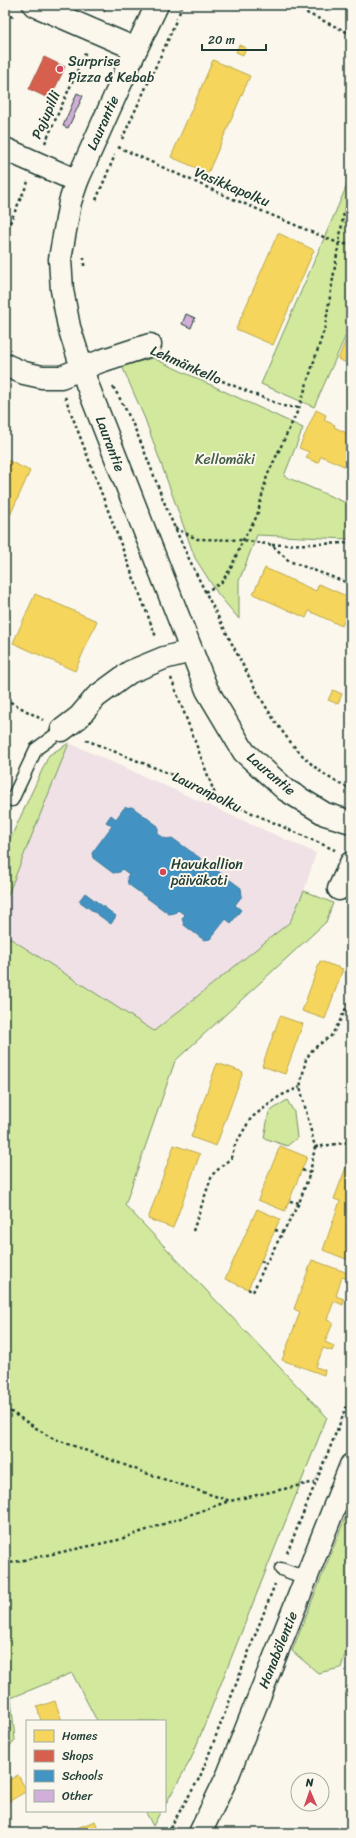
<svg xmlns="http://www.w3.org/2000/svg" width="356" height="1838" font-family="Sriracha,sans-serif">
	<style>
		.built { fill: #efe1e6 }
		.green { fill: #d1e89d; stroke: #789268 }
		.homes { fill: #f6d55c; stroke: #b6a750 }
		.shops { fill: #d6604d; stroke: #9f5646 }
		.schools { fill: #4393c3; stroke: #387998 }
		.building { fill: #d2afd9; stroke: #1f3d34 }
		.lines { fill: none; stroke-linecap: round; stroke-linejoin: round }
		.lane-casing { stroke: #1f3d34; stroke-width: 15 }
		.street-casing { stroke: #1f3d34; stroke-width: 25 }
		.secondary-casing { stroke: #1f3d34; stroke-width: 25 }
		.path { stroke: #1f3d34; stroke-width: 2.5; stroke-dasharray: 3 3; stroke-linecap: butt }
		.lane { stroke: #fbf7ec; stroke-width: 12 }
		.street { stroke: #fbf7ec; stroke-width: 22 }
		.secondary { stroke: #fbf7ec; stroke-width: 22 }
		.poi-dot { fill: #d1495b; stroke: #fbf7ec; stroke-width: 1.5 }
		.labels { text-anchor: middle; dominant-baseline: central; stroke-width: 4; stroke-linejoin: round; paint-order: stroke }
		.poi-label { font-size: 14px; fill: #1f3d34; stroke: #fbf7ec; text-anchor: start }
		.street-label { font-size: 14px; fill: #1f3d34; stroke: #fbf7ec }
		.park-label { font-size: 14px; fill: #435f49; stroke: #fbf7ec }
	</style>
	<rect width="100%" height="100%" fill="#fbf7ec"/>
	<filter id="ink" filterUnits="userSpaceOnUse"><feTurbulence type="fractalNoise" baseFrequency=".025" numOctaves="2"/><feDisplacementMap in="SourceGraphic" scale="8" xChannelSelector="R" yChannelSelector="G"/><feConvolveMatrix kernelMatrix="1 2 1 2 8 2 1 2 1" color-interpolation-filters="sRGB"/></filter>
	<g filter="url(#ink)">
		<polygon class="built" points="69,743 316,853 304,891 290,922 154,1031 5,935 5,902"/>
		<g class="green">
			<polygon points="351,176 351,324 314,407 261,384"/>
			<polygon points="153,358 303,428 284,476 351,505 351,534 349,539 257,535 239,581 239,619 218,594 195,558 145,419 122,366"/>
			<polygon points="69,743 5,902 5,850 49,755"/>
			<polygon points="304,891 333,903 326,922 175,1061 125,1205 327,1417 191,1759 165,1805 165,1721 97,1721 72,1673 11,1698 15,1740 5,1752 5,935 154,1031 290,922"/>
			<polygon points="287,1100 294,1112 297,1138 287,1146 264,1138 269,1112"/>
			<polygon points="351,1503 351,1634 341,1668 318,1673 292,1651"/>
			<polygon points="145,1811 161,1811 153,1826"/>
		</g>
		<g class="homes">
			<polygon points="239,45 246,48 243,55 236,52"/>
			<polygon points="213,60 250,76 208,173 171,157"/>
			<polygon points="278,233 314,250 273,345 236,329"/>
			<polygon points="346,340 351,342 351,365 338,359"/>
			<polygon points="316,410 326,415 324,420 335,425 334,427 351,435 351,469 321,456 318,463 306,458 309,452 299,448"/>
			<polygon points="5,459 30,471 8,520 5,519"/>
			<polygon points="265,568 316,591 319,584 351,598 351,606 342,626 309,611 306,618 253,594"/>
			<polygon points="35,594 97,621 75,671 13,643"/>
			<polygon points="333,690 342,694 338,704 328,700"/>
			<polygon points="320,961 343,969 325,1019 302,1011"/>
			<polygon points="280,1016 303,1024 285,1074 262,1066"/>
			<polygon points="217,1063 243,1072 216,1146 191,1137"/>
			<polygon points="174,1145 200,1154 173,1228 148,1219"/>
			<polygon points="280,1146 307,1157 285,1211 258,1200"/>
			<polygon points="351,1154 351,1261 323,1250 340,1201 334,1199"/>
			<polygon points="257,1209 280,1219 248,1289 225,1279"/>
			<polygon points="312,1260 351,1274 351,1280 342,1277 336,1296 344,1299 343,1305 334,1301 327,1320 333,1323 325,1342 334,1346 332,1351 323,1348 316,1367 325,1370 324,1375 282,1360 300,1312 294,1309"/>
			<polygon points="55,1701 62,1721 41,1721 37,1707"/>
			<polygon points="18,1775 27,1791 8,1802 5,1798 5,1782"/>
			<polygon points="95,1821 100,1833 75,1833 74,1829"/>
		</g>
		<polygon class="shops" points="44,57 65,67 50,99 29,89"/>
		<g class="schools">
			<polygon points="132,807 158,826 158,834 166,839 172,838 200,858 201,865 209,871 215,869 241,888 242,896 235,905 241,910 231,923 226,919 210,939 204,940 184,925 182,918 185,915 178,910 175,913 169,914 128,884 127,877 129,874 122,869 120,872 113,873 93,858 92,853 112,826 106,822 111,815 116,819 124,808"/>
			<polygon points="85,893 116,916 111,924 79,901"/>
		</g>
		<g class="building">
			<polygon points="77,93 83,96 68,128 63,126"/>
			<polygon points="186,314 195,318 191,328 182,324"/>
		</g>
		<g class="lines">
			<g class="lane-casing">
				<g id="lane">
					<polyline points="63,18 69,5"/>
					<polyline points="12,800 36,749 62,730"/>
					<polyline points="281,1569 306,1578"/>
				</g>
			</g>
			<g class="street-casing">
				<g id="street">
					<polyline points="34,5 136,49"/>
					<polyline points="5,149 77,181"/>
					<polyline points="5,365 24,373 42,377 61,377 101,361 150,345"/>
					<polyline points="62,730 79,717 96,697 130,672 164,658 191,651"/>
					<polyline points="339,889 351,863"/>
				</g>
			</g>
			<g class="secondary-casing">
				<g id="secondary">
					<polyline points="157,5 136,49 77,181 70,202 60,259 62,290 69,327 87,384 207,690 244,752 286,790 325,814 351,822"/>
					<polyline points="200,1833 228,1775 351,1465"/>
				</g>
			</g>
			<g class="path">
				<polyline points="290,5 351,34"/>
				<polyline points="104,12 108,5"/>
				<polyline points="5,13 15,18"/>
				<polyline points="179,14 182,5"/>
				<polyline points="122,139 168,40 177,18"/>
				<polyline points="45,143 86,51"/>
				<polyline points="118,147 226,196 338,243 351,245"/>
				<polyline points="96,200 115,155"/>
				<polyline points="5,234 28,182"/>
				<polyline points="84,266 84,255"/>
				<polyline points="167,357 203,373 283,406 299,408"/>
				<path d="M113,387C140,430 154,481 175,528C191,565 210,601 228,636C257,692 289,764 351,789"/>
				<polyline points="65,397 156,637"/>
				<polyline points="175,528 197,539 243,540 272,545 289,561 351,584"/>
				<polyline points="272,545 351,543"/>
				<polyline points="205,592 221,583 231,568 243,540 257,516 267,476 299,408 325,327 344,212 351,198"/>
				<polyline points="171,678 216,797"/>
				<polyline points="5,699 43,720"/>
				<polyline points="86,740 175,776 216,797 335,850"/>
				<polyline points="315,1147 351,1142"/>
				<polyline points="302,1170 310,1173"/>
				<polyline points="290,1201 299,1203"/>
				<polyline points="275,1230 283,1232"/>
				<polyline points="193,1231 212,1175 231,1158 235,1145 251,1118 280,1096 300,1087"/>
				<polyline points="261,1261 266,1263"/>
				<polyline points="248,1289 253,1292 266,1263 299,1203 310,1173 315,1147 300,1087 306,1059 313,1049 331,1036 339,1023 351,997"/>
				<polyline points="5,1408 50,1437 151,1475 230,1501 315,1482"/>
				<polyline points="287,1553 351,1396"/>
				<polyline points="5,1564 118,1540 229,1501"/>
				<polyline points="167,1833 200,1777 275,1584"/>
			</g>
			<use href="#lane" class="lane"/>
			<use href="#street" class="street"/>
			<use href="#secondary" class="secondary"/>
		</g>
	</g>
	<g class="poi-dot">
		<circle cx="60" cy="69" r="4"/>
		<circle cx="163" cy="872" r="4"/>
	</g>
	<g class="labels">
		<g class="poi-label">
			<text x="68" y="61">Surprise<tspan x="68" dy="16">Pizza &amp; Kebab</tspan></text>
			<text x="171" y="864">Havukallion<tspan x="171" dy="16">päiväkoti</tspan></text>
		</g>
		<g class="street-label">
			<text transform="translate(46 115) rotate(-66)">Pajupilli</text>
			<text transform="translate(103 123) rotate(-66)">Laurantie</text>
			<text transform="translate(232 187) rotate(23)">Vasikkapolku</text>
			<text transform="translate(186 365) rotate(24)">Lehmänkello</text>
			<text transform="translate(110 444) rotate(69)">Laurantie</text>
			<text transform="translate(271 774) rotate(40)">Laurantie</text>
			<text transform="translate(207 792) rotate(26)">Lauranpolku</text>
			<text transform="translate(278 1650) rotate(-68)">Hanabölentie</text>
		</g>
		<g class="park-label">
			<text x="225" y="459">Kellomäki</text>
		</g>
	</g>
	<rect width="356" height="1838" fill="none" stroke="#fbf7ec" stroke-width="20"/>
	<rect x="10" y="10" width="336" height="1818" fill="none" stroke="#1f3d34" stroke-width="1.5" filter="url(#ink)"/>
	<rect x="26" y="1720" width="140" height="92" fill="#fbf7ec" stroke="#a3ada2"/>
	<rect x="34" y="1730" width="20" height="12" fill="#f6d55c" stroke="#a3ada2"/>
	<text x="62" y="1740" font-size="12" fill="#1f3d34">Homes</text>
	<rect x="34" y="1750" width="20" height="12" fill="#d6604d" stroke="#a3ada2"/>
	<text x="62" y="1760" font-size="12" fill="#1f3d34">Shops</text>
	<rect x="34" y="1770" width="20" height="12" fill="#4393c3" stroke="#a3ada2"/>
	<text x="62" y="1780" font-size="12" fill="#1f3d34">Schools</text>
	<rect x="34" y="1790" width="20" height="12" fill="#d2afd9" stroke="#a3ada2"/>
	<text x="62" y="1800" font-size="12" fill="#1f3d34">Other</text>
	<g transform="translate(310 1792) rotate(358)"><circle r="19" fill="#fbf7ec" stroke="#a3ada2"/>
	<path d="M0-3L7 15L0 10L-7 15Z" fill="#d1495b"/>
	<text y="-6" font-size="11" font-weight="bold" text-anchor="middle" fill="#1f3d34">N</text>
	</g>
	<path d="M202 44v6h64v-6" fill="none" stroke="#1f3d34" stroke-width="2"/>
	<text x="208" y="44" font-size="12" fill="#1f3d34" stroke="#fbf7ec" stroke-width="3" paint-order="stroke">20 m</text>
</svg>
